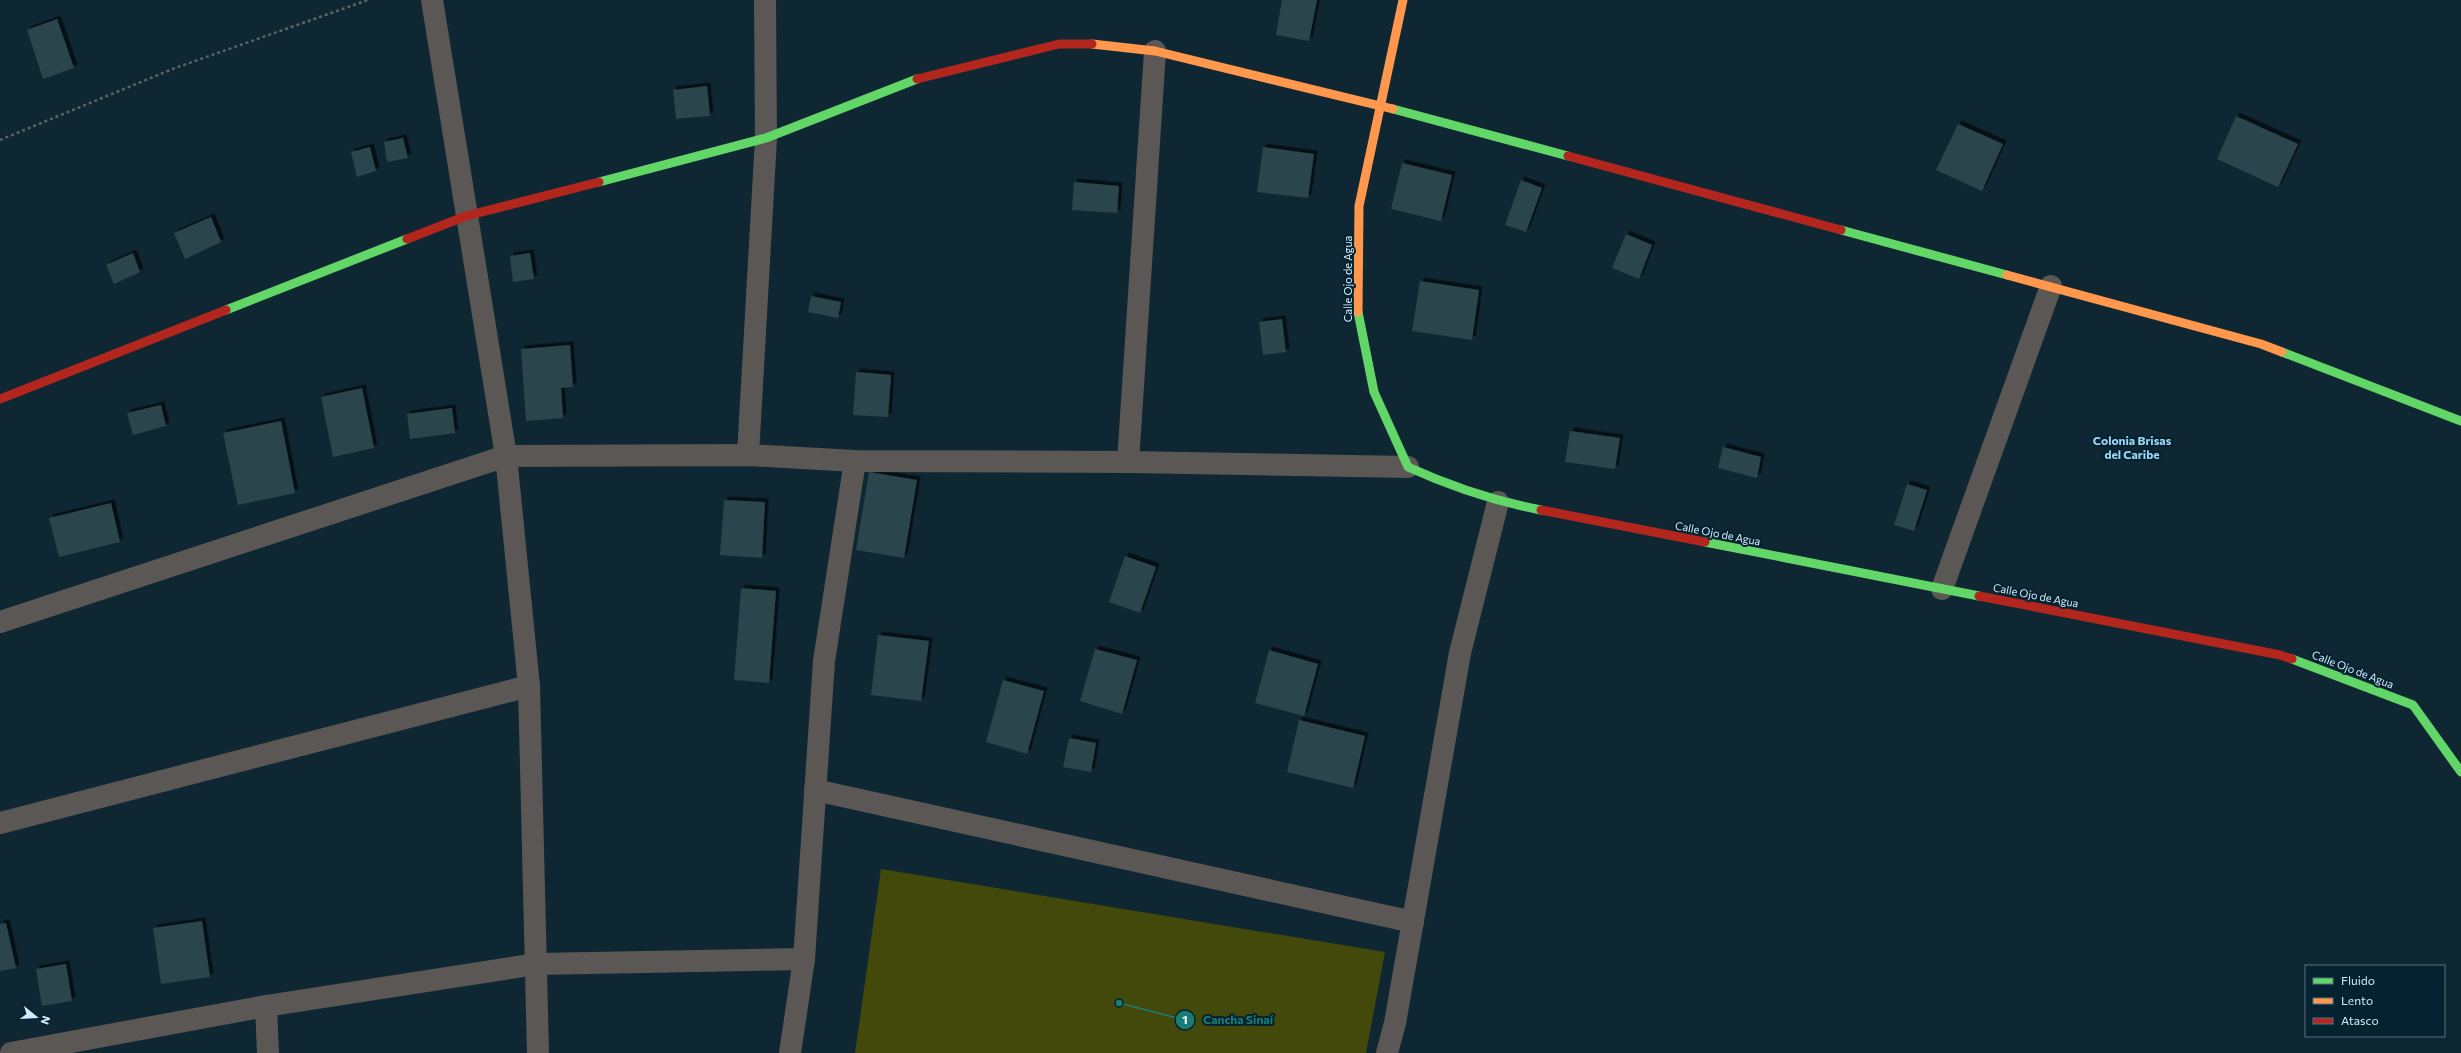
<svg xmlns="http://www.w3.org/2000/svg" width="2461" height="1053" font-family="Commissioner,sans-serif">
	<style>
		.pitch { fill: #42490a }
		.building { fill: #2b444c; filter: url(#shadow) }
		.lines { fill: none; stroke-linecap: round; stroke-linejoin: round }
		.path { stroke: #5e6263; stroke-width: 2.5; stroke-dasharray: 3 3; stroke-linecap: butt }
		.street { stroke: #5a5755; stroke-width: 22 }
		.fast { stroke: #63d668; stroke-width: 9 }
		.slow { stroke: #ff974d; stroke-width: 9 }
		.jam { stroke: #b3261e; stroke-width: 9 }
		.labels { text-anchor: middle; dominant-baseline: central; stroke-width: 4; stroke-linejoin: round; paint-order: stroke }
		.street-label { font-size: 11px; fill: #d1ecfc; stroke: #052230 }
		.neighbourhood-label { font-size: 12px; font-weight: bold; fill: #9fd8f7; stroke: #052230 }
		.leader { fill: none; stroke: #197c75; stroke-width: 1.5 }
		.callout-dot { fill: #197c75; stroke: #052230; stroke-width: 1.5 }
		.mark-label { font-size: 12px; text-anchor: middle; font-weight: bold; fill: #fff }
		.callout-label { font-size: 12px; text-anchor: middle; font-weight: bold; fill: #197c75; stroke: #052230; stroke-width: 4; stroke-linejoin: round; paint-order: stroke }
	</style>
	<defs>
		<filter id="shadow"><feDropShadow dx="3.5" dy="-3.5" stdDeviation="0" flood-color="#0009"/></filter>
	</defs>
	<rect width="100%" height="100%" fill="#0f2732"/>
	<polygon class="pitch" points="881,869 1385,952 1366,1053 855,1053"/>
	<g class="building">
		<polygon points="1282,0 1317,0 1309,41 1276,35"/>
		<polygon points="57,19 74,68 43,79 27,30"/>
		<polygon points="707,86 710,116 676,119 673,90"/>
		<polygon points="2236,116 2298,144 2278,187 2217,159"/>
		<polygon points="1958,124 2003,144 1982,191 1936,170"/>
		<polygon points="403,138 408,158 387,162 384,142"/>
		<polygon points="370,147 376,171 357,177 351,152"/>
		<polygon points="1263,147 1314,154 1308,198 1257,192"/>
		<polygon points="1402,163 1452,175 1441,221 1391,209"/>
		<polygon points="1521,180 1542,188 1526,232 1505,225"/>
		<polygon points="1074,182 1119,186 1117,213 1072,210"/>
		<polygon points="211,217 221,242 185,259 174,233"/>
		<polygon points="1626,234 1652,245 1639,279 1612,268"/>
		<polygon points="133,253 140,272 114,284 106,265"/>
		<polygon points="530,253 534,279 513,282 510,256"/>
		<polygon points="1420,281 1479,290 1472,340 1412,331"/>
		<polygon points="811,296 841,302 838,318 808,312"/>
		<polygon points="1282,319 1286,352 1263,355 1259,322"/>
		<polygon points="570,345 573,387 561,388 563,418 526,421 521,349"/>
		<polygon points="856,372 891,375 888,417 853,415"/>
		<polygon points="362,388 374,448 333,457 321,397"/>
		<polygon points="161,405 166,426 133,435 127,413"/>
		<polygon points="452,408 455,433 410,439 407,414"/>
		<polygon points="281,421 295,493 238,505 223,433"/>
		<polygon points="1570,431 1620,438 1615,469 1565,462"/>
		<polygon points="1723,447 1761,457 1757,478 1718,468"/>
		<polygon points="869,472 917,480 904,558 856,550"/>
		<polygon points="1907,484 1927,490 1914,531 1894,525"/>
		<polygon points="724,500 765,502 762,558 720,555"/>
		<polygon points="111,503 120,542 59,557 49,518"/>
		<polygon points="1125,556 1156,567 1140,613 1109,602"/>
		<polygon points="741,588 776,591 769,683 734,680"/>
		<polygon points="878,635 929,641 921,701 871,695"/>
		<polygon points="1095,649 1137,660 1122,714 1080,701"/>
		<polygon points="1269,650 1318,664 1304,716 1255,703"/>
		<polygon points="1003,680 1044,691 1027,754 986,742"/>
		<polygon points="1299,720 1365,736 1353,788 1287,772"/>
		<polygon points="1069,738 1096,743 1091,772 1063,767"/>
		<polygon points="202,921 210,977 161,984 153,928"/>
		<polygon points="6,923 16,968 0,971 0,924"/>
		<polygon points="66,964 72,1001 42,1006 36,969"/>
	</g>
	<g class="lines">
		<polyline class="path" points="0,140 175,68 368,0"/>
		<g class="street">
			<polyline points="432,0 506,456 529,686 538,1053"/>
			<polyline points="748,455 766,138 765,0"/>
			<polyline points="1128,462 1155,51"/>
			<polyline points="1942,589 2051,286"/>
			<polyline points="0,622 506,456 748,455 855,461 1128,462 1408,467"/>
			<polyline points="815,790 1413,922"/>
			<polyline points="0,823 529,686"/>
			<polyline points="266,1006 268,1053"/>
			<polyline points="11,1053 266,1006 536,964 804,959"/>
			<polyline points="790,1053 804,959 824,661 855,461"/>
			<polyline points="1387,1053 1395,1023 1460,653 1498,502"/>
		</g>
		<g class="fast">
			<polyline points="1393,109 1568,156"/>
			<polyline points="599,182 766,138 917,79"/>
			<polyline points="1841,230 2007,275"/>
			<polyline points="226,310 407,239"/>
			<path d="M1358,312L1374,392L1408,467C1452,487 1494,501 1541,510"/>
			<polyline points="2282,352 2461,421"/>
			<polyline points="1705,542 1979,596"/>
			<polyline points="2292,659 2413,705 2461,772"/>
		</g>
		<g class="slow">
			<polyline points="1092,44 1155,51 1393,109"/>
			<polyline points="2007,275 2261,344 2282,352"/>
			<polyline points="1358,312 1359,206 1403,0"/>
		</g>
		<g class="jam">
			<polyline points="917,79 1059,44 1092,44"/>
			<polyline points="1568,156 1841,230"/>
			<polyline points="407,239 466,216 599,182"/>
			<polyline points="0,399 226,310"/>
			<polyline points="1541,510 1705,542"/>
			<polyline points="1979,596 2280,655 2292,659"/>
		</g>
	</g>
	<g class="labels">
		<g class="street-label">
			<text transform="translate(1347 279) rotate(-90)">Calle Ojo de Agua</text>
			<text transform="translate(1718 533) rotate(11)">Calle Ojo de Agua</text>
			<text transform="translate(2036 595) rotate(11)">Calle Ojo de Agua</text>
			<text transform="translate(2353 669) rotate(21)">Calle Ojo de Agua</text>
		</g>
		<g class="neighbourhood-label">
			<text x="2132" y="440">Colonia Brisas<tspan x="2132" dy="14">del Caribe</tspan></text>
		</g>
	</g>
	<path class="leader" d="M1119 1003L1185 1020"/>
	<g class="callout-dot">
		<circle cx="1119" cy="1003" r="4"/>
		<circle cx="1185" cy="1020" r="10"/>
	</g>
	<g class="mark-label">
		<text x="1185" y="1024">1</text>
	</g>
	<g class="callout-label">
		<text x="1238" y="1024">Cancha Sinaí</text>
	</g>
	<rect x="2305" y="965" width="140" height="72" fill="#052230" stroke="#577382"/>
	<rect x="2313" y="978" width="20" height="6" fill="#63d668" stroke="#577382"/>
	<text x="2341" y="985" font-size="12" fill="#d1ecfc">Fluido</text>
	<rect x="2313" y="998" width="20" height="6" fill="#ff974d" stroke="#577382"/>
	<text x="2341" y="1005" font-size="12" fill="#d1ecfc">Lento</text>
	<rect x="2313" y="1018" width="20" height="6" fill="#b3261e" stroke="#577382"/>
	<text x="2341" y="1025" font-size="12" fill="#d1ecfc">Atasco</text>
	<g transform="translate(36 1017) rotate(108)" stroke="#052230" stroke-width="3" paint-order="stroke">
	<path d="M0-3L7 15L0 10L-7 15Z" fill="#d1ecfc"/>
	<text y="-6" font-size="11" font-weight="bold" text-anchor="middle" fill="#d1ecfc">N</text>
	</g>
</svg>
